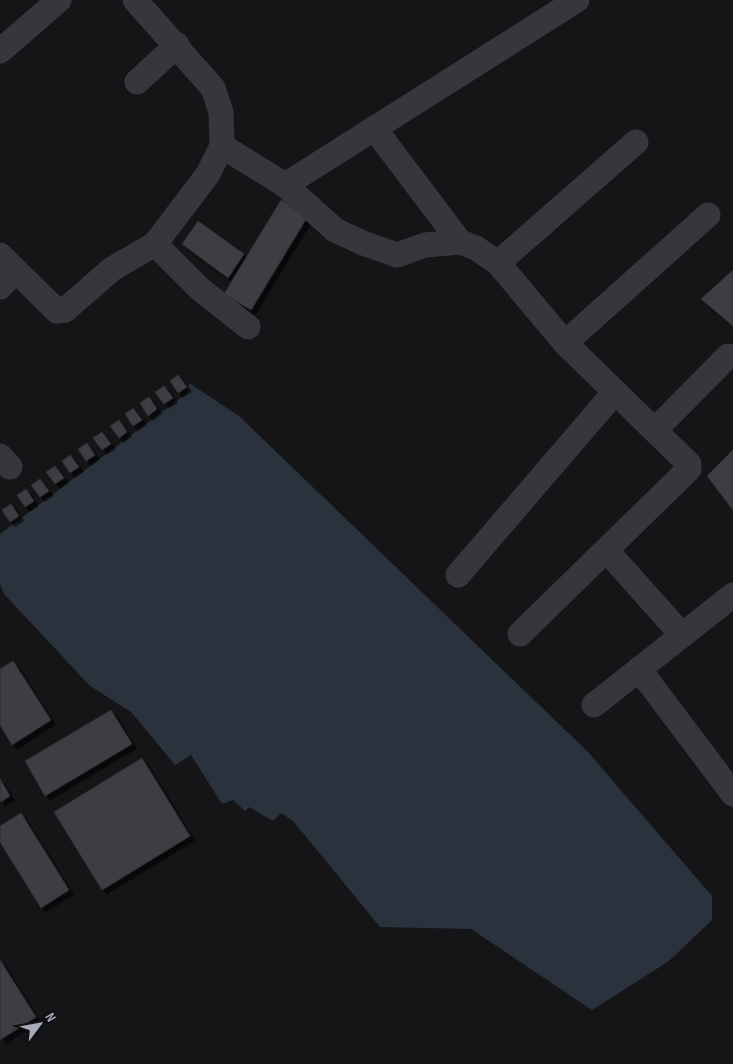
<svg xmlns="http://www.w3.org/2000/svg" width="733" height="1064" font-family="'Sofia Sans Condensed',sans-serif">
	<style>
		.water { fill: #2a323d }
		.building { fill: #3d3d43; stroke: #302f34; filter: url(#shadow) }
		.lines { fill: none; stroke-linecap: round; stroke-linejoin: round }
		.minor { stroke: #36363d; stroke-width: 25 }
	</style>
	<defs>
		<filter id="shadow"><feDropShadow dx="4.5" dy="4.5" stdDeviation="0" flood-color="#0009"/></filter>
	</defs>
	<rect width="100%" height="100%" fill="#151518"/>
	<polygon class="water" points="189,383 239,416 587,751 712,896 712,920 669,961 592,1010 471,929 380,927 293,821 281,813 273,821 249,807 245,811 233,800 222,804 191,755 175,765 131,712 90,686 4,594 0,584 0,534 187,393"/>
	<g class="building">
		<polygon points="281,200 308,216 251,310 224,294"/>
		<polygon points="198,221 244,254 228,278 182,244"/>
		<polygon points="733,270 733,326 701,299"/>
		<polygon points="178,375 187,387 178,393 170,381"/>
		<polygon points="164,386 173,398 164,404 155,392"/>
		<polygon points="149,397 157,409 148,416 140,403"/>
		<polygon points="133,408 142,420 133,426 125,414"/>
		<polygon points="119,420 127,432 119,438 110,426"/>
		<polygon points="102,432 111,444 102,450 93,438"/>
		<polygon points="87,443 95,455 86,461 78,449"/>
		<polygon points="733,450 733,510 707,476"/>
		<polygon points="70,455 79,467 70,473 62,461"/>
		<polygon points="55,466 64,478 55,484 46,472"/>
		<polygon points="40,479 49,491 40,497 31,485"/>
		<polygon points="26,489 34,501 25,507 17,495"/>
		<polygon points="11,504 19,516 10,522 2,510"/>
		<polygon points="13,661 51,720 12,745 0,725 0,669"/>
		<polygon points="111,710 132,744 45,796 25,761"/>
		<polygon points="142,758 190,836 102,890 54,812"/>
		<polygon points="0,779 10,796 0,802"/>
		<polygon points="21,813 69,890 41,908 0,842 0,826"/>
		<polygon points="0,960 36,1017 0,1040"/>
	</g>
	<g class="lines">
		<g class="minor">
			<polyline points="0,51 59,0"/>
			<polyline points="137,82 177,45"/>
			<polyline points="374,128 460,242"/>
			<polyline points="222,146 285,185 577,0"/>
			<polyline points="285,185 335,230 363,243 397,255 425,245 460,242 476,248 498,263 565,343 689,464 689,469 520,634"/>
			<polyline points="155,244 200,289 248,327"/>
			<polyline points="0,255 57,311 65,310 112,269 155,244 208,174 222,146 221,112 213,88 135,0"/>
			<polyline points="498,263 636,142"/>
			<polyline points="0,287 15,271"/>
			<polyline points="565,343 708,215"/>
			<polyline points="655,430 728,356"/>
			<polyline points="0,456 10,467"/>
			<polyline points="607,551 682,635"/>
			<polyline points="458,575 615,392"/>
			<polyline points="639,669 733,794"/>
			<polyline points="594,705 733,595"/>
		</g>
	</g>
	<g transform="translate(40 1024) rotate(58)" stroke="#101013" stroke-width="4" paint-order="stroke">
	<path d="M0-4L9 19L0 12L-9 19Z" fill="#a6aab9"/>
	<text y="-8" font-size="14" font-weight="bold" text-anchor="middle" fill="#a6aab9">N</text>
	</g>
</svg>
